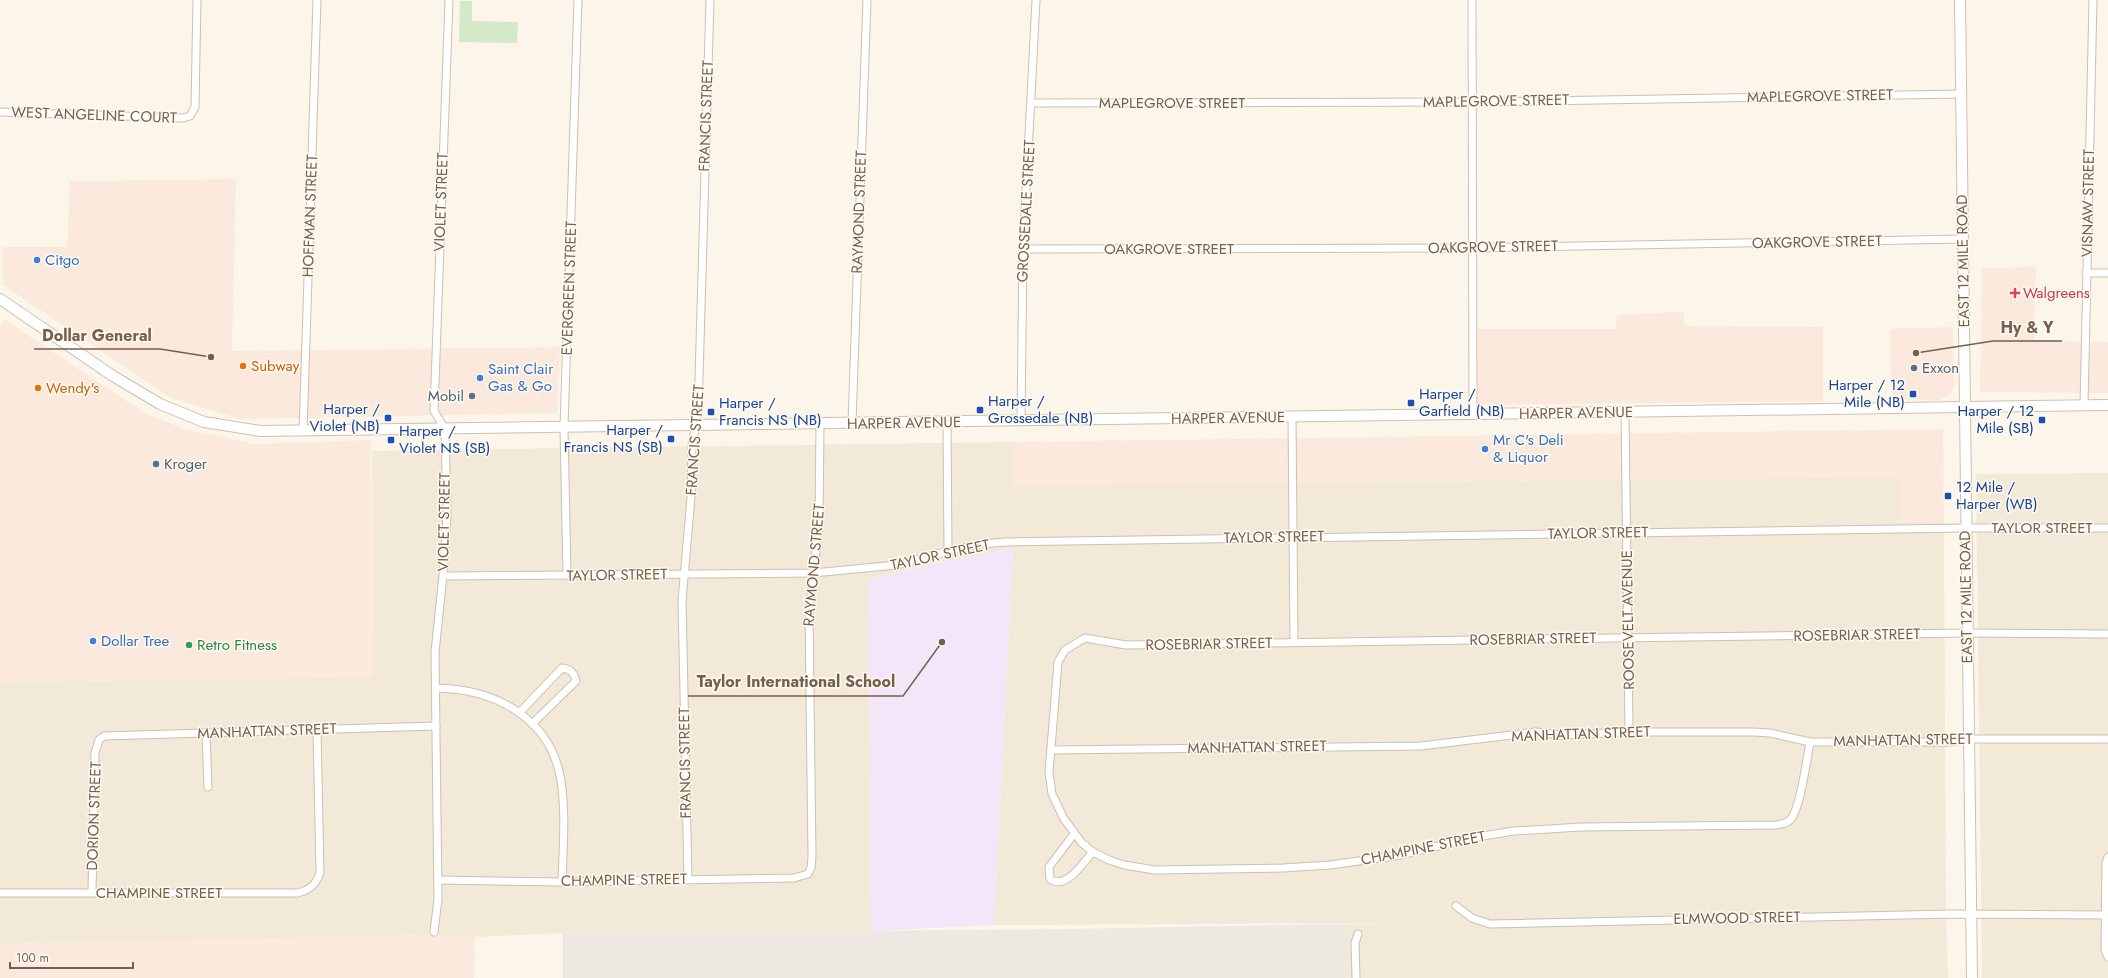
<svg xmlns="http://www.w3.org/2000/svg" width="2108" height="978" font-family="Jost,sans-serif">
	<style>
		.residential { fill: #f3e9d8 }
		.commercial { fill: #fbe9de }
		.industrial { fill: #ede8e2 }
		.education { fill: #f3e6f8 }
		.green { fill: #d3e9c8 }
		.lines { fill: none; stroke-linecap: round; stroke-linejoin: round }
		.minor-casing { stroke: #cebfb0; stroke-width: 9 }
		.secondary-casing { stroke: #d0c0ad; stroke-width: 12 }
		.minor { stroke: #fff; stroke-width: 7 }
		.secondary { stroke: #fff; stroke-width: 10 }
		.shop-dot { fill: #3f7fe0; stroke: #fefaf0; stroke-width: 1.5 }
		.health-dot { fill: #e0444e; stroke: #fefaf0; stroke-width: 1.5 }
		.food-dot { fill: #e8710a; stroke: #fefaf0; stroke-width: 1.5 }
		.service-dot { fill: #5c6f8a; stroke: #fefaf0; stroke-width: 1.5 }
		.transit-dot { fill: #1a4fb4; stroke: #fefaf0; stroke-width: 1.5 }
		.leisure-dot { fill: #2e9e5b; stroke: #fefaf0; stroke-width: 1.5 }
		.labels { text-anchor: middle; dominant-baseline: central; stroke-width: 3; stroke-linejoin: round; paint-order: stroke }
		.street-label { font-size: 15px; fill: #765f4e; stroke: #fefaf0 }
		.shop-label { font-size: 15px; fill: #366cbe; stroke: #fefaf0; text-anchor: start }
		.health-label { font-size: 15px; fill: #be3a42; stroke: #fefaf0; text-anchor: start }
		.food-label { font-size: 15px; fill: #c56008; stroke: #fefaf0; text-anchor: start }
		.service-label { font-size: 15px; fill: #4e5e75; stroke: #fefaf0; text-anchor: start }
		.transit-label { font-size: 15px; fill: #164399; stroke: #fefaf0; text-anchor: start }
		.leisure-label { font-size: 15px; fill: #27864d; stroke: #fefaf0; text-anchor: start }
		.leader { fill: none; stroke: #765f4e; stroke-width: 1.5 }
		.callout-dot { fill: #765f4e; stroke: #fefaf0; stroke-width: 1.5 }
		.callout-label { font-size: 16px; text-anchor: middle; font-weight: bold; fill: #765f4e; stroke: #fefaf0; stroke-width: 3; stroke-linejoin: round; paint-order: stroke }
	</style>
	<rect width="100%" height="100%" fill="#fcf6ea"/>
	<g class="residential">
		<polygon points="1014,442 1014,485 1900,477 1900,522 1944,521 1946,918 1948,978 1347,978 1347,924 1394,923 994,925 1013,548 942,562 869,579 871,931 563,933 475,937 428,935 0,944 0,682 373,677 372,451"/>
		<polygon points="2108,473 2108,978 1982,978 1976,474"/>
	</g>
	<g class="commercial">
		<polygon points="236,179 232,351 560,347 557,413 239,419 171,398 3,285 3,247 67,247 70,181"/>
		<polygon points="2036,267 2034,340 2108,342 2108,393 1980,392 1982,268"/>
		<polygon points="1684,312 1685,326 1823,327 1823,401 1478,405 1478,329 1616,329 1617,315"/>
		<polygon points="5,320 143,412 184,429 254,444 371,440 373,677 0,682 0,325"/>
		<polygon points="1953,327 1954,387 1949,396 1938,400 1892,399 1890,329"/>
		<polygon points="1943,429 1944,521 1900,522 1900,477 1013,485 1014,442"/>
		<polygon points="428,935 475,937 474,978 0,978 0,944"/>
	</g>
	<polygon class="industrial" points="1347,924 1347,978 563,978 563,933 1066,929"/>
	<polygon class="education" points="1013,548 994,925 871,931 869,579 942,562"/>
	<polygon class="green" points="460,1 472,1 472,21 518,22 517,43 459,42"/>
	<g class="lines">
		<g class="minor-casing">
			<g id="minor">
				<polyline points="1472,0 1473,414"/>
				<polyline points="1032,103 1473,102 1961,94"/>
				<polyline points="0,112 183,118 190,116 195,107 197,0"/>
				<polyline points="1023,249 1473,248 1963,239"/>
				<polyline points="2086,273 2108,273"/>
				<polyline points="2084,406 2093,0"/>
				<polyline points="1625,412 1629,732"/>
				<polyline points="1292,416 1294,642"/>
				<polyline points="1021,421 1023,249 1036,0"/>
				<polyline points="947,422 948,551"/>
				<polyline points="852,423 867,0"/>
				<polyline points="303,432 317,0"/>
				<polyline points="567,575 564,427 578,0"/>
				<polyline points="443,576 813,573 897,565 948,551 981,544 1006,542 1965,528 2108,528"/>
				<path d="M436,688C494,689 551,717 561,781C566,814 563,848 562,882"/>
				<path d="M520,712L562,668C570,669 574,672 576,681L532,724"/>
				<polyline points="206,732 208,787"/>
				<path d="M1810,742C1807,758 1800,811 1790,820C1786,824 1781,824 1776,825L1581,827L1514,831L1483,836L1395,856L1330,865L1283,868L1155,870L1124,865L1109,860L1093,852L1082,843L1064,819L1052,794L1049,772L1058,662L1065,650L1085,638L1126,645L1967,633L2108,634"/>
				<polyline points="1052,750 1421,746 1536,732 1561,735 1629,732 1754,732 1770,733 1810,742 1951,742 1969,739 2108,739"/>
				<path d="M1074,834L1049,867L1050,879C1066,891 1083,862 1093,852"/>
				<polyline points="2108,857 2106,863 2105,950 2108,957"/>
				<polyline points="688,879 682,601 691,497 692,446 698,412 710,0"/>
				<polyline points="438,880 562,882 794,878 808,874 811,868 812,857 809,613 819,525 820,424"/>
				<polyline points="92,892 95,753 99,740 104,736 436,726"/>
				<path d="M0,893H298C310,890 317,884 320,872L317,730"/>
				<polyline points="1456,906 1472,918 1490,924 1952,914 2106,915"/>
				<polyline points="434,932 438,899 435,652 443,576 447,515 445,429 434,411 449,0"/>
				<polyline points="1356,978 1355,943 1358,934"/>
			</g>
		</g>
		<g class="secondary-casing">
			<g id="secondary">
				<polyline points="1960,0 1972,978"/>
				<polyline points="0,299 113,376 160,404 204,422 261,431 2108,405"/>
			</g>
		</g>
		<use href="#minor" class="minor"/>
		<use href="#secondary" class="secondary"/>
	</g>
	<g class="shop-dot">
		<circle cx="37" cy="260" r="4"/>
		<circle cx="480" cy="378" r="4"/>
		<circle cx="1485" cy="449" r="4"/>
		<circle cx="93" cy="641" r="4"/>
	</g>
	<path class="health-dot" d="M2013 287h4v4h4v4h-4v4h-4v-4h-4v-4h4z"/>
	<g class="food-dot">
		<circle cx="243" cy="366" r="4"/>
		<circle cx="38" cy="388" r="4"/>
	</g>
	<g class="service-dot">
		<circle cx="1914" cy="368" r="4"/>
		<circle cx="472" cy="396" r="4"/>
		<circle cx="156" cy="464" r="4"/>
	</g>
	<g class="transit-dot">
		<rect x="1909" y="390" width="8" height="8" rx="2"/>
		<rect x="1407" y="399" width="8" height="8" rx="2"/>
		<rect x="976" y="406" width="8" height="8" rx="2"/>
		<rect x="707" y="408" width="8" height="8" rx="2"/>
		<rect x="384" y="414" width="8" height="8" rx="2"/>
		<rect x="2038" y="416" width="8" height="8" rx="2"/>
		<rect x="667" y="435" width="8" height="8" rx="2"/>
		<rect x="387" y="436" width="8" height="8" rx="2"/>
		<rect x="1944" y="492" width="8" height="8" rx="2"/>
	</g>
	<circle class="leisure-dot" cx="189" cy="645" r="4"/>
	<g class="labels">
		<g class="street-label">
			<text transform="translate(1820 96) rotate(-1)">MAPLEGROVE STREET</text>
			<text transform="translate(1496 101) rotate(-1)">MAPLEGROVE STREET</text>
			<text x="1172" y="103">MAPLEGROVE STREET</text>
			<text transform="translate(94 115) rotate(2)">WEST ANGELINE COURT</text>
			<text transform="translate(706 116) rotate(-88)">FRANCIS STREET</text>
			<text transform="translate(441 202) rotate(-88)">VIOLET STREET</text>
			<text transform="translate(2088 203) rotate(-89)">VISNAW STREET</text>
			<text transform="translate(1026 211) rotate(-87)">GROSSEDALE STREET</text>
			<text transform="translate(859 212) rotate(-88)">RAYMOND STREET</text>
			<text transform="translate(310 216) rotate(-88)">HOFFMAN STREET</text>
			<text transform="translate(1817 242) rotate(-1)">OAKGROVE STREET</text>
			<text transform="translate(1493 247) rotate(-1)">OAKGROVE STREET</text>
			<text x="1169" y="249">OAKGROVE STREET</text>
			<text transform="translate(1963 261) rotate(-91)">EAST 12 MILE ROAD</text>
			<text transform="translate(569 288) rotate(-88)">EVERGREEN STREET</text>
			<text transform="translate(1576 413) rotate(-1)">HARPER AVENUE</text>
			<text transform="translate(1228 418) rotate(-1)">HARPER AVENUE</text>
			<text transform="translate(904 423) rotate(-1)">HARPER AVENUE</text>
			<text transform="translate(695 440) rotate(-86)">FRANCIS STREET</text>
			<text transform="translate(444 522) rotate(-89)">VIOLET STREET</text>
			<text x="2042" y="528">TAYLOR STREET</text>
			<text transform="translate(1598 533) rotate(-1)">TAYLOR STREET</text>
			<text transform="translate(1274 537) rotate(-1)">TAYLOR STREET</text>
			<text transform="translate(940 555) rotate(-12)">TAYLOR STREET</text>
			<text transform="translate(814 565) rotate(-85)">RAYMOND STREET</text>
			<text transform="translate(617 575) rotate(-1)">TAYLOR STREET</text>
			<text transform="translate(1966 597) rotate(-91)">EAST 12 MILE ROAD</text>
			<text transform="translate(1628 620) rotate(-91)">ROOSEVELT AVENUE</text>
			<text transform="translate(1857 635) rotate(-1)">ROSEBRIAR STREET</text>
			<text transform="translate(1533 639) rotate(-1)">ROSEBRIAR STREET</text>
			<text transform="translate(1209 644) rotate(-1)">ROSEBRIAR STREET</text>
			<text transform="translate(267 731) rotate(-2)">MANHATTAN STREET</text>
			<text transform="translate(1581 734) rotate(-2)">MANHATTAN STREET</text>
			<text transform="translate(1903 740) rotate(-1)">MANHATTAN STREET</text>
			<text transform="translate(1257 747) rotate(-1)">MANHATTAN STREET</text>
			<text transform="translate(685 763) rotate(-91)">FRANCIS STREET</text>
			<text transform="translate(94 816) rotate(-88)">DORION STREET</text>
			<text transform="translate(1423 848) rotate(-11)">CHAMPINE STREET</text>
			<text transform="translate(624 880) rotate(-1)">CHAMPINE STREET</text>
			<text x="159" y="893">CHAMPINE STREET</text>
			<text transform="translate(1737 918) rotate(-1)">ELMWOOD STREET</text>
		</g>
		<g class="shop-label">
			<text x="45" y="260">Citgo</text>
			<text x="488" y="369">Saint Clair<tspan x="488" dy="17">Gas &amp; Go</tspan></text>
			<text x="1493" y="440">Mr C's Deli<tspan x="1493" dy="17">&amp; Liquor</tspan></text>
			<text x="101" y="641">Dollar Tree</text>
		</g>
		<g class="health-label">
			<text x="2023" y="293">Walgreens</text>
		</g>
		<g class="food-label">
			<text x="251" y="366">Subway</text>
			<text x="46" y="388">Wendy's</text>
		</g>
		<g class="service-label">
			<text x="1922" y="368">Exxon</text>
			<text x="464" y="396" text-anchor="end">Mobil</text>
			<text x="164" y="464">Kroger</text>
		</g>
		<g class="transit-label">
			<text x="1905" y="385" text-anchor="end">Harper / 12<tspan x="1905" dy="17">Mile (NB)</tspan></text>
			<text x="1419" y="394">Harper /<tspan x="1419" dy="17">Garfield (NB)</tspan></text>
			<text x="988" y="401">Harper /<tspan x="988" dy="17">Grossedale (NB)</tspan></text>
			<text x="719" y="403">Harper /<tspan x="719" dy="17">Francis NS (NB)</tspan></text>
			<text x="380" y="409" text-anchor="end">Harper /<tspan x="380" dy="17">Violet (NB)</tspan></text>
			<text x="2034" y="411" text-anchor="end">Harper / 12<tspan x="2034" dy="17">Mile (SB)</tspan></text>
			<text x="663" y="430" text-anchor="end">Harper /<tspan x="663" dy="17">Francis NS (SB)</tspan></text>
			<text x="399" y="431">Harper /<tspan x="399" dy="17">Violet NS (SB)</tspan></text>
			<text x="1956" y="487">12 Mile /<tspan x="1956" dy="17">Harper (WB)</tspan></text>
		</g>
		<g class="leisure-label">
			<text x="197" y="645">Retro Fitness</text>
		</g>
	</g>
	<path class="leader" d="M1916 353L1993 341H2062M211 357L160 349H34M942 642L903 696H688"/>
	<g class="callout-dot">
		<circle cx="1916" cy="353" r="4"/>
		<circle cx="211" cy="357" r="4"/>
		<circle cx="942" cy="642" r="4"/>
	</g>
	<g class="callout-label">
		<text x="2027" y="333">Hy &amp; Y</text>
		<text x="97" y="341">Dollar General</text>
		<text x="796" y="687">Taylor International School</text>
	</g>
	<path d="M10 962v6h123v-6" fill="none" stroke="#765f4e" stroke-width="2"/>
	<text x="16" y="962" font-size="12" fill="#765f4e" stroke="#fefaf0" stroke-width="3" paint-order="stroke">100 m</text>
</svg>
